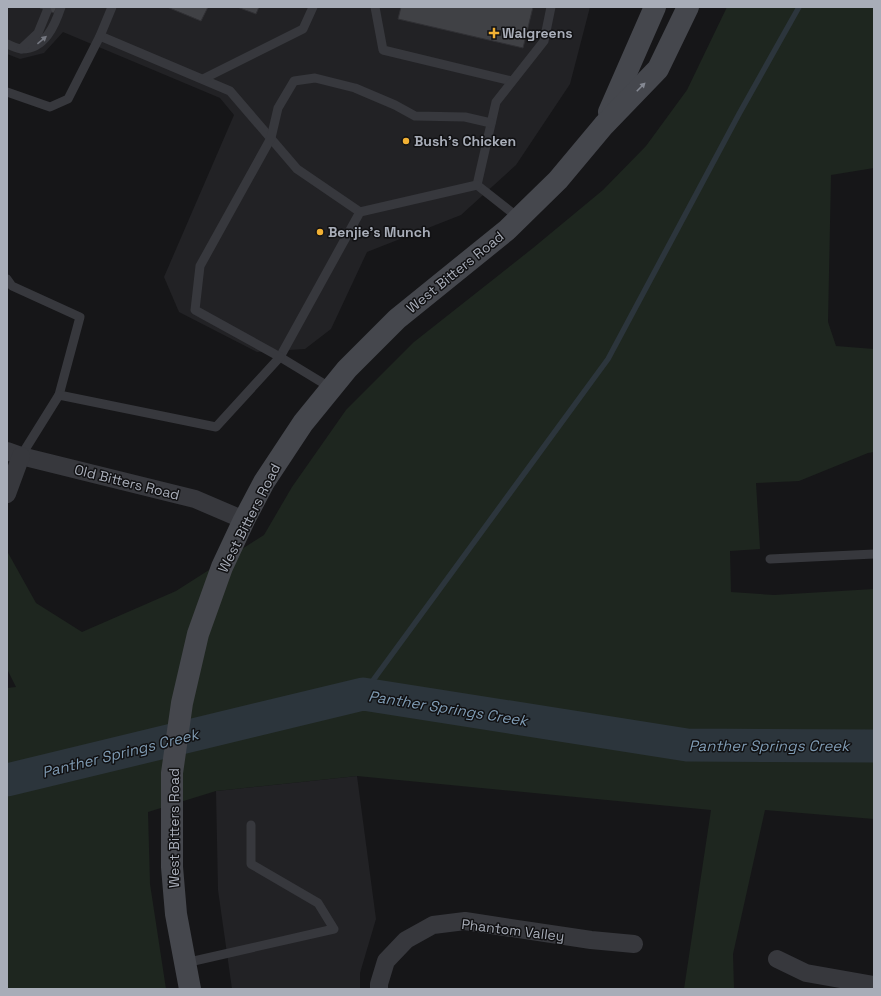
<svg xmlns="http://www.w3.org/2000/svg" width="881" height="996" font-family="'Space Grotesk',sans-serif">
	<style>
		.built { fill: #222225 }
		.green { fill: #1e261f }
		.lines { fill: none; stroke-linecap: round; stroke-linejoin: round }
		.stream { stroke: #2c353c; stroke-width: 5.5 }
		.river { stroke: #2c353c; stroke-width: 33 }
		.building { fill: #404145; stroke: #303034 }
		.service { stroke: #37383d; stroke-width: 9 }
		.minor { stroke: #37383d; stroke-width: 18 }
		.secondary { stroke: #45474d; stroke-width: 22 }
		.oneway { fill: #757881 }
		.oneway2 { fill: #858993 }
		.poi-dot { fill: #f2b134; stroke: #111113; stroke-width: 1.5 }
		.labels { text-anchor: middle; dominant-baseline: central; stroke-width: 3; stroke-linejoin: round; paint-order: stroke }
		.poi-label { font-size: 14px; font-weight: bold; fill: #a8adb8; stroke: #111113; text-anchor: start }
		.street-label { font-size: 14px; fill: #a8adb8; stroke: #111113 }
		.water-label { font-size: 15px; font-style: italic; fill: #7f9bb3; stroke: #111113 }
	</style>
	<rect width="100%" height="100%" fill="#161618"/>
	<g class="built">
		<polygon points="7,7 590,7 570,84 516,165 461,215 367,252 331,329 305,349 257,352 179,312 164,277 234,115 220,98 63,32 44,53 20,59 7,54"/>
		<polygon points="357,776 376,919 360,973 360,989 232,989 218,890 216,791"/>
	</g>
	<polygon class="green" points="727,7 874,7 874,168 831,175 828,322 836,346 874,349 874,452 868,453 799,481 756,483 760,549 730,551 731,592 774,595 874,589 874,819 765,810 733,954 734,989 684,989 711,810 357,776 216,791 148,812 150,884 166,989 7,989 7,688 16,687 7,669 7,551 36,603 82,632 176,591 264,535 292,487 346,410 414,342 533,248 603,190 646,146 687,90"/>
	<g class="lines">
		<polyline class="stream" points="363,694 608,359 739,114 799,7"/>
		<polyline class="river" points="7,780 363,694 687,745 874,746"/>
	</g>
	<g class="building">
		<polygon points="41,7 57,7 54,13 40,8"/>
		<polygon points="167,7 208,7 201,21"/>
		<polygon points="237,7 259,7 256,14"/>
		<polygon points="401,7 533,7 523,48 398,19"/>
	</g>
	<g class="lines">
		<g class="service">
			<polyline points="375,7 383,50 512,81"/>
			<polyline points="100,36 230,91 297,169 360,212"/>
			<path d="M7,44C12,46 18,49 22,49C45,49 55,25 61,7"/>
			<polyline points="21,49 38,33 47,11"/>
			<polyline points="203,79 303,29 313,7"/>
			<polyline points="7,92 50,107 68,99 100,36 112,7"/>
			<polyline points="519,218 477,185 496,102 544,41 551,7"/>
			<polyline points="7,279 12,286 80,317 59,395"/>
			<polyline points="331,388 280,357 360,212 477,185"/>
			<polyline points="21,456 59,395 216,427 280,357 195,310 200,266 271,138 278,108 294,81 315,78 355,88 395,105 415,116 465,117 491,123"/>
			<polyline points="770,559 874,554"/>
			<polyline points="185,963 334,929 318,903 251,864 251,825"/>
		</g>
		<g class="minor">
			<polyline points="7,451 21,456 195,499 244,520"/>
			<polyline points="7,494 21,456"/>
			<polyline points="777,959 806,973 874,985"/>
			<polyline points="379,989 379,984 386,961 406,940 433,925 465,921 591,940 634,944"/>
		</g>
		<g class="secondary">
			<polyline points="609,112 655,7"/>
			<polyline points="190,989 176,914 172,867 172,773 182,703 198,634 222,567 244,520 264,482 303,423 347,369 397,319 507,230 558,180 604,125 658,69 688,7"/>
		</g>
	</g>
	<defs><path id="oneway-solid" d="M-6-.8H1V-3.2L6.5 0L1 3.2V.8H-6Z"/></defs>
	<use class="oneway" href="#oneway-solid" transform="translate(42 40) rotate(-40)"/>
	<use class="oneway2" href="#oneway-solid" transform="translate(641 87) rotate(-45)"/>
	<g class="poi-dot">
		<path d="M492 27h4v4h4v4h-4v4h-4v-4h-4v-4h4z"/>
		<circle cx="406" cy="141" r="4"/>
		<circle cx="320" cy="232" r="4"/>
	</g>
	<g class="labels">
		<g class="poi-label">
			<text x="502" y="33">Walgreens</text>
			<text x="414" y="141">Bush's Chicken</text>
			<text x="328" y="232">Benjie's Munch</text>
		</g>
		<g class="street-label">
			<text transform="translate(455 272) rotate(-39)">West Bitters Road</text>
			<text transform="translate(127 482) rotate(14)">Old Bitters Road</text>
			<text transform="translate(249 518) rotate(-63)">West Bitters Road</text>
			<text transform="translate(174 828) rotate(-90)">West Bitters Road</text>
			<text transform="translate(513 930) rotate(7)">Phantom Valley</text>
		</g>
		<g class="water-label">
			<text transform="translate(448 708) rotate(9)">Panther Springs Creek</text>
			<text x="769" y="745">Panther Springs Creek</text>
			<text transform="translate(120 753) rotate(-14)">Panther Springs Creek</text>
		</g>
	</g>
	<rect width="881" height="996" fill="none" stroke="#a8adb8" stroke-width="16"/>
</svg>
